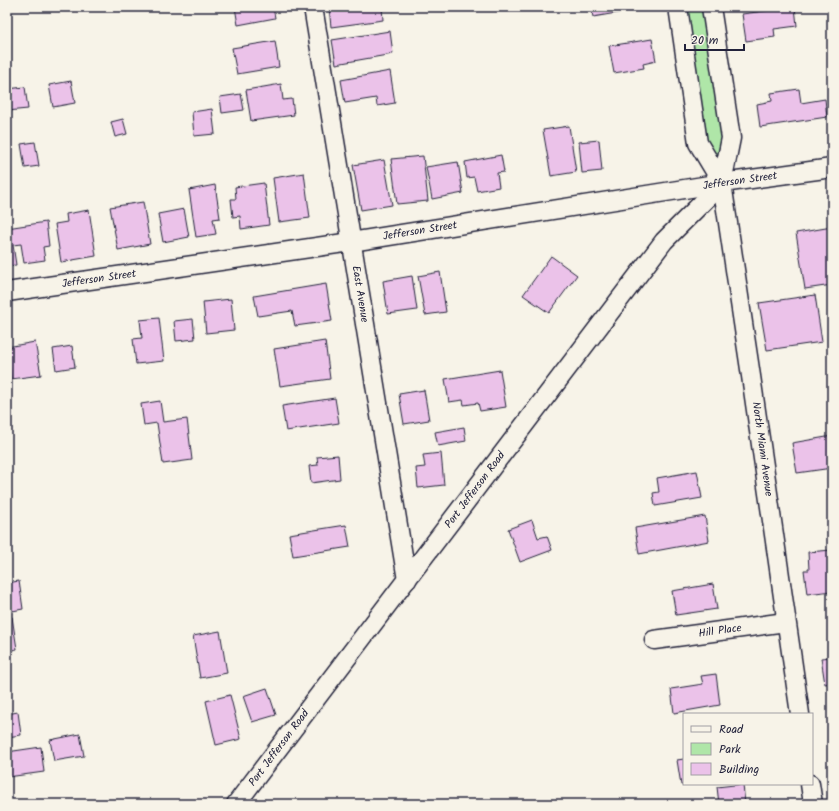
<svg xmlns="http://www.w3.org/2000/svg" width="839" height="811" font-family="Kalam,sans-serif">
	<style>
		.green { fill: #afe6a8; stroke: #688472 }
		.building { fill: #ebc2e9; stroke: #22223b }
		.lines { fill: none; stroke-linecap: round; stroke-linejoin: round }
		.minor-casing { stroke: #22223b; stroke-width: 21 }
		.minor { stroke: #f7f3e8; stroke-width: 18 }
		.labels { text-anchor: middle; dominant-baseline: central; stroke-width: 3.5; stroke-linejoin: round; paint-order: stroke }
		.street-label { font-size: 11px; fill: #22223b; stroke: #f7f3e8 }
	</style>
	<rect width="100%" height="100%" fill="#f7f3e8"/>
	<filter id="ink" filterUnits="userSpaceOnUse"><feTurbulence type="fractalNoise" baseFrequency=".025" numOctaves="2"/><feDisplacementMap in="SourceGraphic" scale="8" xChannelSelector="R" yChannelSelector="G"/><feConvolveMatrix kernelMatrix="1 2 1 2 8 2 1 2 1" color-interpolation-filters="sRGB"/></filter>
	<g filter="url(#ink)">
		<polygon class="green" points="678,7 711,7 731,138 722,183 698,143"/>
		<g class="building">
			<polygon points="235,7 273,7 275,18 238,25"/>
			<polygon points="329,7 382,7 383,20 331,27"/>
			<polygon points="591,7 640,7 640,9 593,17"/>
			<polygon points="795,7 797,26 774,29 775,37 746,41 742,14"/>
			<polygon points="7,31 10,48 7,48"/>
			<polygon points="390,31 393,54 336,64 332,40"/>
			<polygon points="652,39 656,61 643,64 644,68 614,73 609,46"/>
			<polygon points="275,41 279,67 237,74 232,48"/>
			<polygon points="390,71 395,103 377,106 376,98 345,103 341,80"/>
			<polygon points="71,81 75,103 53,107 49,85"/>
			<polygon points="281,84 283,100 292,99 294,115 251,121 246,90"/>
			<polygon points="25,87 28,109 7,111 7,89"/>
			<polygon points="799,89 801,103 825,99 827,117 760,127 757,104 772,101 771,93"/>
			<polygon points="241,94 244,110 222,113 220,97"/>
			<polygon points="212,109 215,134 194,136 192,112"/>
			<polygon points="123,119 127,134 115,137 111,122"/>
			<polygon points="569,126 576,172 551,176 543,130"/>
			<polygon points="599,140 602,171 582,173 579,142"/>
			<polygon points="35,142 39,166 25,168 21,144"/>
			<polygon points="501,155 504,172 497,173 499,187 477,191 474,177 467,178 465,162"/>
			<polygon points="423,156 428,201 397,204 391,159"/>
			<polygon points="384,160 392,205 361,210 353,165"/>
			<polygon points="458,162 463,193 432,199 426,167"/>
			<polygon points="304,173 310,218 279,222 273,178"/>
			<polygon points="264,183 269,225 241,229 240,216 233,217 231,199 236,199 235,187"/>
			<polygon points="215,185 220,218 213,219 216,234 196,237 189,190"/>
			<polygon points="143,202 150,244 118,250 110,207"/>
			<polygon points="184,209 189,237 163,242 158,214"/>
			<polygon points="89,210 96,256 61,262 55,224 67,222 66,214"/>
			<polygon points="46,222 49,246 43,247 45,260 24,263 21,244 13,245 16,265 7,266 7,228"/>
			<polygon points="832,227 832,285 805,289 796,233"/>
			<polygon points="551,256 577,275 549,313 523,295"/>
			<polygon points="440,272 446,312 425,315 418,276"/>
			<polygon points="412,276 417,310 388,314 383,281"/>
			<polygon points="326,284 332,321 295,326 292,311 258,316 254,296"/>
			<polygon points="815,295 822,342 767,350 759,303"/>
			<polygon points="231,299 234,330 206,333 203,302"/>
			<polygon points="159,318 164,361 136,364 133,339 142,338 140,320"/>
			<polygon points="193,319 195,339 176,341 174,321"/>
			<polygon points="325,341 330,379 280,386 274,349"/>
			<polygon points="35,342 41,375 11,379 7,347"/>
			<polygon points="72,346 75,367 56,370 53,349"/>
			<polygon points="500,370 506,407 480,411 478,403 464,405 463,400 449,402 445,379"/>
			<polygon points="424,390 429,420 404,424 399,394"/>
			<polygon points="335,398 339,423 286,431 282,406"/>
			<polygon points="160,401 163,422 187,419 192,460 163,464 157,423 144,425 141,404"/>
			<polygon points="464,427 466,441 438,446 435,432"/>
			<polygon points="832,436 832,468 797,473 792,443"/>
			<polygon points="441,453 444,485 418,488 416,468 425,467 423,455"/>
			<polygon points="338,455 340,479 311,483 309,466 318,465 317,457"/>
			<polygon points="697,471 702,498 655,506 653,493 659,492 657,478"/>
			<polygon points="705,516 709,541 639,554 635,528"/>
			<polygon points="532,520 538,538 547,536 552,550 520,562 508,529"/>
			<polygon points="346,525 350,547 293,556 289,534"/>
			<polygon points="832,550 832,591 807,594 804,570 809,570 808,552"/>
			<polygon points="19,581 23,609 7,612 7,583"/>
			<polygon points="713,584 717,609 676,615 672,591"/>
			<polygon points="12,617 17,649 7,651 7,618"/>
			<polygon points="220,631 227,673 200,678 193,636"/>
			<polygon points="832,657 832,683 825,684 821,658"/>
			<polygon points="716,674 720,705 674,713 671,689 703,684 701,676"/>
			<polygon points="267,688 276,715 252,722 243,696"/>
			<polygon points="230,695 241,739 216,745 206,701"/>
			<polygon points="18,712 21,735 7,737 7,714"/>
			<polygon points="80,734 84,756 54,761 50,740"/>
			<polygon points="41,747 44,772 8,777 7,752"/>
			<polygon points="684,759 684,784 688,784 681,785 677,760"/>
			<polygon points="743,784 745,804 719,804 717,787"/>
		</g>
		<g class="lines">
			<g class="minor-casing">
				<g id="minor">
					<polyline points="313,7 407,580"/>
					<polyline points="678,7 698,143 722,183"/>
					<polyline points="711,7 731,138 722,183 751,376 800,714"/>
					<polyline points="7,292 351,242 722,183 832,168"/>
					<polyline points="654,640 786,622"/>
					<polyline points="810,784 813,804"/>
					<polyline points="236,804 664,241 722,183"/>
				</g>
			</g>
			<use href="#minor" class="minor"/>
		</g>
	</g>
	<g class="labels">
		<g class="street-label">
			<text transform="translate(740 181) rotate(-8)">Jefferson Street</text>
			<text transform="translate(420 231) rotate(-9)">Jefferson Street</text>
			<text transform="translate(99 279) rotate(-8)">Jefferson Street</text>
			<text transform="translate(360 294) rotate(81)">East Avenue</text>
			<text transform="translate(762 449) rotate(82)">North Miami Avenue</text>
			<text transform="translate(475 490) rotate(-53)">Port Jefferson Road</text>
			<text transform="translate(720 631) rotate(-8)">Hill Place</text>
			<text transform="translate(279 748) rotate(-53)">Port Jefferson Road</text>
		</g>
	</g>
	<rect width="839" height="811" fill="none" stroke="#f7f3e8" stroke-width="24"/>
	<rect x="12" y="12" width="815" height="787" fill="none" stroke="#22223b" stroke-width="1.5" filter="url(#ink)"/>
	<rect x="683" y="713" width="130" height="72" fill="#f7f3e8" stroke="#a29fa3"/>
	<rect x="691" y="726" width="20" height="6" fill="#f7f3e8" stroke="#a29fa3"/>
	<text x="719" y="733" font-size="12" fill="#22223b">Road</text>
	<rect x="691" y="743" width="20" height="12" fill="#afe6a8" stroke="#a29fa3"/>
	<text x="719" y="753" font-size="12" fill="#22223b">Park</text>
	<rect x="691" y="763" width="20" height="12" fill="#ebc2e9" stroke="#a29fa3"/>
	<text x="719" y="773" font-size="12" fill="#22223b">Building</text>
	<path d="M685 44v6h59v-6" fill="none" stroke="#22223b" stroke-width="2"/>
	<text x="691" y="44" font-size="12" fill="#22223b" stroke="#f7f3e8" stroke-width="3" paint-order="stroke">20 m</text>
</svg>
